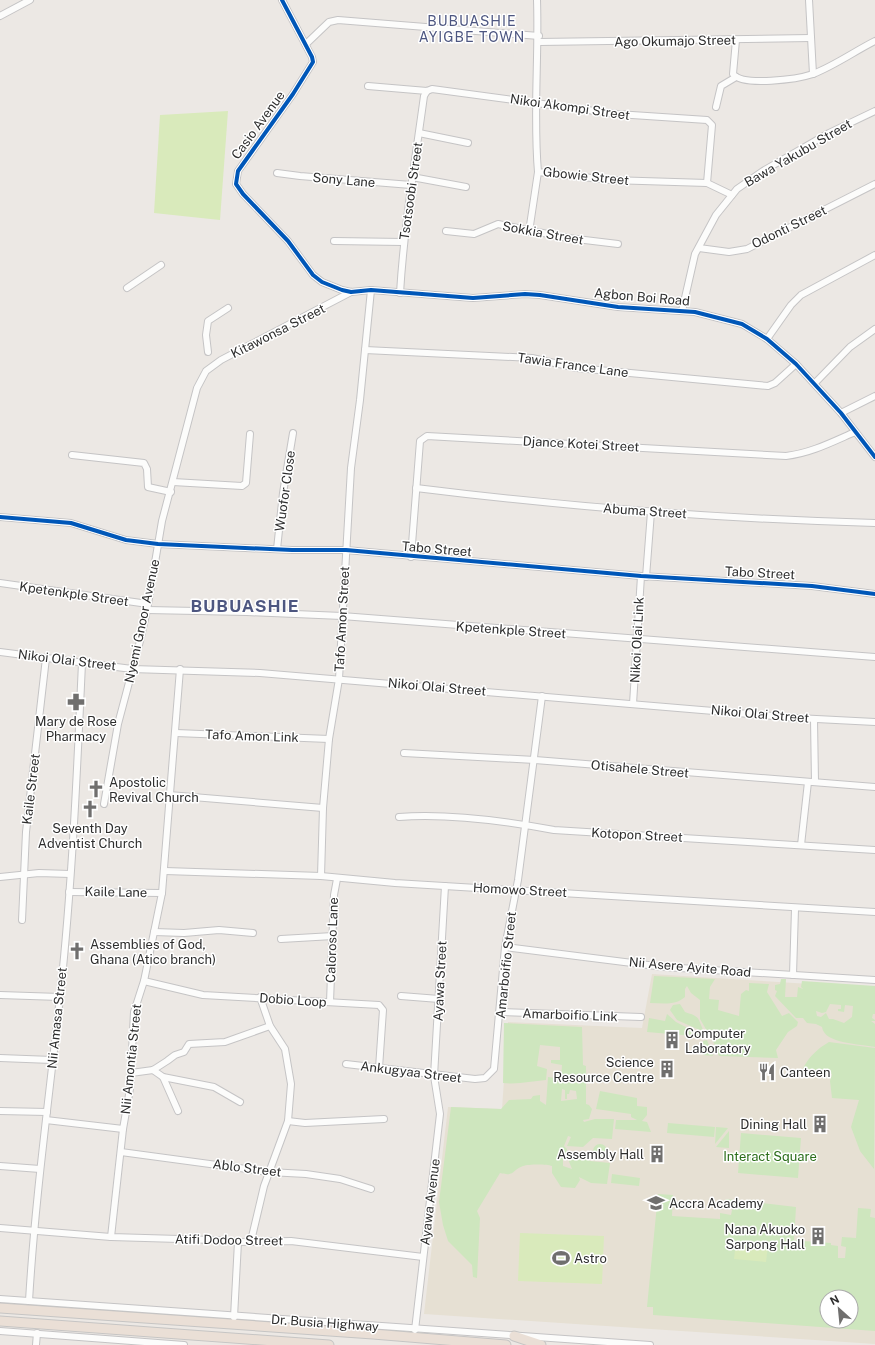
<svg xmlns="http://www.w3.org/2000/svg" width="875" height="1345" font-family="'Public Sans',sans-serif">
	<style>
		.education { fill: #e6e0d3; fill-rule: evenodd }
		.green { fill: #cee6be; fill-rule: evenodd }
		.pitch { fill: #d9eabb }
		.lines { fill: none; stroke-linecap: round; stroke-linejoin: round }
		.minor-casing { stroke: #c5c4c5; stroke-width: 8 }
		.highway-casing { stroke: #c6c5c4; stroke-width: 11 }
		.minor { stroke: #fcfcfb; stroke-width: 6 }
		.highway { stroke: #eadfd6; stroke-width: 9 }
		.cycleway-casing { stroke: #fff; stroke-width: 6 }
		.cycleway { stroke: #0057b8; stroke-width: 4 }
		.labels { text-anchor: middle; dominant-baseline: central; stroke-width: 3; stroke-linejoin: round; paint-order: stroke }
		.street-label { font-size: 13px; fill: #2e2e2e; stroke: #fff }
		.poi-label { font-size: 13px; fill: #2e2e2e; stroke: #fff; text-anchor: start }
		.park-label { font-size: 13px; fill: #2c6e1b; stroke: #fff }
		.neighbourhood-label { font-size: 14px; letter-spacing: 1px; fill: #4d5680; stroke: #fff }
		.district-label { font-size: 17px; font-weight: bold; letter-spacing: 1px; fill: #4d5680; stroke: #fff }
	</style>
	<rect width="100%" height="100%" fill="#ece8e4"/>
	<path class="education" d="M652,974L875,988V1344L424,1314L448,1107L502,1109L508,1022L642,1028ZM827,1297H851V1321H827Z"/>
	<g class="green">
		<path d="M654,976L715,979L710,987L709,999L719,1000L718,1010L739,1016L741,994L746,990L749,991V983L769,984L767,992L782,1016L789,1013L798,1022L797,1026L788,1032L776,1050L778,1058L719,1056L714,1043L700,1019V1000L691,993L687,986L685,989V997C675,1006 662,1003 650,1003Z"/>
		<path d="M781,979H786L785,997H797L798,987L803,989L801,987L802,981L875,986V1014H873L872,1018L875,1020V1021H871L875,1024V1047C861,1044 824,1044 822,1027L816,1024L807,1023L803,1018H796L775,996L777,991L775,990V985L780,984ZM830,1004L841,1005V1009H838V1011L844,1012L845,1005L853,1006L852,1017L844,1023L833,1019H829L826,1013L821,1017L817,1016L816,1011L822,1013L826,1012Z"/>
		<path d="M680,1004L685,1012C700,1017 697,1016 704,1032L677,1020L670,1010L673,1005Z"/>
		<polygon points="667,1014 676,1022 705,1037 647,1032 649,1018 665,1021"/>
		<path d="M504,1023L582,1027L583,1065L586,1066V1104L589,1105L592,1109L589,1119L583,1120L584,1122L595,1119H614L612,1139L593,1138L583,1147L567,1146L571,1137L568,1136L564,1146L567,1149L566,1155L563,1156V1166L572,1169L568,1159V1153H584L590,1161L610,1163L607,1184L591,1183L579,1177L580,1180L575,1188L561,1187L552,1173V1166C547,1164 529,1164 523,1166C512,1170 515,1177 500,1173L477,1211L480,1218L477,1278L473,1277L472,1265L448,1241L443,1225L439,1202L451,1107L501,1109L509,1100L531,1099L533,1096L540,1095V1101L546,1105L548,1077L561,1079L562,1065L551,1063V1060H560V1047L540,1045L537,1066L547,1069L546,1080C531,1081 518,1085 503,1083ZM562,1089L565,1090V1099H567V1094H569L570,1090L576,1091L577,1099L561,1101Z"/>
		<polygon points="707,1040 713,1056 703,1055 703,1041"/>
		<path d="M829,1042L875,1048L874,1169L860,1151L851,1127L859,1100L832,1098L830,1081L832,1074L803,1068C810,1056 817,1049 829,1042Z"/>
		<polygon points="600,1091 637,1098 637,1106 647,1107 647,1115 642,1121 647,1122 651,1132 615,1129 616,1120 637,1120 631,1117 631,1114 596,1109"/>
		<polygon points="668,1123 715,1127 714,1137 667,1133"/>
		<polygon points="716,1127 728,1128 715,1144"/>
		<polygon points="729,1131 729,1148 716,1147"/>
		<polygon points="741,1133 801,1138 798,1178 738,1173"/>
		<circle cx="600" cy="1151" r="7"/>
		<polygon points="612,1174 640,1178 639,1186 611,1183"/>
		<path d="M658,1194L673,1195L672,1216L720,1219V1213L731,1215L733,1205L725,1204L726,1199L796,1207L794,1240H797V1243L803,1244V1241L831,1243V1245L838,1246V1258H845L846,1247L841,1246L842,1237L856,1238L858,1208L871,1209L870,1217L875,1218V1331L653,1315V1307H647ZM827,1297H851V1321H827Z"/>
	</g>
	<g class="pitch">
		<polygon points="228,111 220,220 154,213 160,115"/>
		<polygon points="520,1233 604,1236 602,1284 518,1281"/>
		<polygon points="736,1242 768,1245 766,1262 734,1259"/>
	</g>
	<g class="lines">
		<g class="minor-casing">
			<g id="minor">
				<polyline points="282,0 312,57 313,62 293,94 238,171 236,184 243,194 288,241 313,275 322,282 342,290 351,292 371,290 473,298 525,294 540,295 618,307 695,312 742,324 767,339 796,364 841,413 875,457"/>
				<path d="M537,0C539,58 533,115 538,172L610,180L707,183L732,195"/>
				<polyline points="809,0 813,74"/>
				<polyline points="0,16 30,0"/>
				<path d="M736,40L733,74C743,87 798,79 813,74C834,66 855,51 875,41"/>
				<polyline points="539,42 811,38"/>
				<polyline points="306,44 329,22 338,20 539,36"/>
				<polyline points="368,86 427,91 432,89 617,114 707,120 712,125 707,183"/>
				<polyline points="716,107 721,86 736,77"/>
				<polyline points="419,133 468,143"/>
				<polyline points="277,173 300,176 411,185"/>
				<polyline points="412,177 466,187"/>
				<polyline points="446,231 474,234 498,224 568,238 618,244"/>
				<polyline points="529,232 538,172"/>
				<polyline points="334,241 403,242"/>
				<polyline points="699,248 729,252 747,249 875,184"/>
				<polyline points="127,288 161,265"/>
				<path d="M400,293C404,227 415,162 424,96L427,91"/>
				<polyline points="682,311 695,254 716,215 737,189 763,171 829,133 875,111"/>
				<polyline points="767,339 791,305 801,295 875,255"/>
				<polyline points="365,350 532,358 577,368 768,386 775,383 796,364"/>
				<polyline points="208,352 206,335 208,321 228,308"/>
				<polyline points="815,383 850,347 875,329"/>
				<polyline points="841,413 875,396"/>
				<polyline points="72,455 144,463 147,469 148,487 171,492"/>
				<polyline points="173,482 242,486 246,483 250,434"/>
				<path d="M416,488C569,507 721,519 875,523"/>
				<polyline points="0,517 71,523 126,540 158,544 292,550 346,550 641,576 812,586 875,594"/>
				<polyline points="277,549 283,493 293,433"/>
				<path d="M411,557L420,441L427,436L786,456C811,453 832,442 855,432"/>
				<polyline points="646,577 651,512"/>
				<polyline points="0,583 148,604"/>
				<polyline points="147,610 247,612 342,616 875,657"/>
				<polyline points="0,652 132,669 260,673 797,718 875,722"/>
				<polyline points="633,704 641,576"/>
				<polyline points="814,719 815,782"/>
				<polyline points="176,733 329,739"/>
				<polyline points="404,753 535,760 875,787"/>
				<polyline points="169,795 323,808"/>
				<polyline points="104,804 118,724 140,641 147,610 162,521 197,388 206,371 221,360 351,292"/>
				<path d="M399,817C449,813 505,821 554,830L875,850"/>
				<polyline points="801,845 808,782"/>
				<polyline points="165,871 321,876 395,883 875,912"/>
				<polyline points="321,876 323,808 329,739 339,679 351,468 360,400 371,290"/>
				<polyline points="0,877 39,873 70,874"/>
				<polyline points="69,892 162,893"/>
				<polyline points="22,920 26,832 46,658"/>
				<polyline points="154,932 184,933 219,930 253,933"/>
				<polyline points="281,939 333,936"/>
				<polyline points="505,947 664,967 875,980"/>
				<polyline points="793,975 795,909"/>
				<polyline points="144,981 203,995 379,1005 383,1010 379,1068"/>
				<polyline points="0,995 60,997"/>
				<polyline points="401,996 439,999"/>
				<polyline points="330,1002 334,895 337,879"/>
				<polyline points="500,1012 641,1017"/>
				<polyline points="0,1058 52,1060"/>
				<polyline points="346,1064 475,1079 485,1078 494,1069 505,947 518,880 542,696"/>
				<polyline points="153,1070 163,1077 214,1087 240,1102"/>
				<polyline points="131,1073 153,1070 167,1061 175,1055 184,1052 189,1044 225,1042 270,1026"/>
				<polyline points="163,1077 178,1111"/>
				<polyline points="0,1111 47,1112"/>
				<polyline points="46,1120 123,1129"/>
				<polyline points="288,1121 305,1123 384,1119"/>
				<polyline points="121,1152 269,1172 306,1174 340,1179 371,1189"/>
				<polyline points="0,1166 40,1169"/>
				<polyline points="0,1228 111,1237 213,1240 238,1242 291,1241 423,1257"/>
				<polyline points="111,1237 123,1129 130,1089 134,1012 144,981 162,893 180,669"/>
				<polyline points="251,1241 264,1186 288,1121 291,1084 285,1049 270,1026 260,997"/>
				<polyline points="0,1299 650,1345"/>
				<path d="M29,1301C35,1199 49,1099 60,997C72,886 77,774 82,663"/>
				<polyline points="234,1317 238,1242"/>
				<polyline points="415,1330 440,1114 434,1076 445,886"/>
				<polyline points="0,1331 184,1345"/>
				<polyline points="36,1345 37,1333"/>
			</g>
		</g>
		<g class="highway-casing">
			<g id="highway">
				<polyline points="0,1308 373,1334 506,1345"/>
				<polyline points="0,1321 329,1345"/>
				<polyline points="514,1336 541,1345"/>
			</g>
		</g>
		<use href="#minor" class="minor"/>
		<use href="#highway" class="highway"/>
		<g class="cycleway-casing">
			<g id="cycleway">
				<polyline points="282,0 312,57 313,62 293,94 238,171 236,184 243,194 288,241 313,275 322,282 342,290 351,292 371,290 473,298 525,294 540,295 618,307 695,312 742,324 767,339 796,364 841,413 875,457"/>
				<polyline points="0,517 71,523 126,540 158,544 292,550 346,550 641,576 812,586 875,594"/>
			</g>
		</g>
		<use href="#cycleway" class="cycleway"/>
	</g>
	<defs>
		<g id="pharmacy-bare" transform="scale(1.38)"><path d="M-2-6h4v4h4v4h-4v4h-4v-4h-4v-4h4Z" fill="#706f6e" stroke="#fff" stroke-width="2.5" paint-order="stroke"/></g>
		<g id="church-bare" transform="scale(1.38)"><path d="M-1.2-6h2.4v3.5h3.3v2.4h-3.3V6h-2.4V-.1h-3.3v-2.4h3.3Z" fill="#706f6e" stroke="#fff" stroke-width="2.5" paint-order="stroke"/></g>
		<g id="building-bare" transform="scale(1.38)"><path d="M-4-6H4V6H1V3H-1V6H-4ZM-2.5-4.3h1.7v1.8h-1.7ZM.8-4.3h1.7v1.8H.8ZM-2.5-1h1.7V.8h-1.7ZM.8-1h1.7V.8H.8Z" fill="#706f6e" stroke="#fff" stroke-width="2.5" paint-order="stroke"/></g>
		<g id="restaurant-bare" transform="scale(1.38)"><path d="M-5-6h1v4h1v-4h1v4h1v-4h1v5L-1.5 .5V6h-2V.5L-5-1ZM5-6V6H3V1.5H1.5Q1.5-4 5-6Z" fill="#706f6e" stroke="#fff" stroke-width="2.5" paint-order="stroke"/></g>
		<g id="school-bare" transform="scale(1.38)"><path d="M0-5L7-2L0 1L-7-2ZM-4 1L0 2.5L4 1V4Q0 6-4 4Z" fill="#706f6e" stroke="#fff" stroke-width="2.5" paint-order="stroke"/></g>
		<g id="stadium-bare" transform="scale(1.38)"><path d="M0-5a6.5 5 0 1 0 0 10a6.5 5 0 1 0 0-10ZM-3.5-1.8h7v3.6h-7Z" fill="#706f6e" stroke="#fff" stroke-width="2.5" paint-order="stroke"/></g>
	</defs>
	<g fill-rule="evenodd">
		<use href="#pharmacy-bare" x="76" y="702"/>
		<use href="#church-bare" x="96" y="789"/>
		<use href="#church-bare" x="90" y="809"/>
		<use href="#church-bare" x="77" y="951"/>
		<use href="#building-bare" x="672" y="1040"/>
		<use href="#building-bare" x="667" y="1069"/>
		<use href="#restaurant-bare" x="767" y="1072"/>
		<use href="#building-bare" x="820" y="1124"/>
		<use href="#building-bare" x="657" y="1154"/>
		<use href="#school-bare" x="656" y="1203"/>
		<use href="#building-bare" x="818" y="1236"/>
		<use href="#stadium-bare" x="561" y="1258"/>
	</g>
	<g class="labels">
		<g class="street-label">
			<text transform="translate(675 41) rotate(-1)">Ago Okumajo Street</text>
			<text transform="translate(570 107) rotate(8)">Nikoi Akompi Street</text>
			<text transform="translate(258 125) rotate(-54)">Casio Avenue</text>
			<text transform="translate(798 153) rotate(-30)">Bawa Yakubu Street</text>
			<text transform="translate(586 176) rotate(6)">Gbowie Street</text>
			<text transform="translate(344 180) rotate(5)">Sony Lane</text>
			<text transform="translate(411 191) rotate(-82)">Tsotsoobi Street</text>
			<text transform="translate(789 227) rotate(-26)">Odonti Street</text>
			<text transform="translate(543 233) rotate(10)">Sokkia Street</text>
			<text transform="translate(642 297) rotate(5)">Agbon Boi Road</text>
			<text transform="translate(278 331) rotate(-27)">Kitawonsa Street</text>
			<text transform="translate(573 365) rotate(8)">Tawia France Lane</text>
			<text transform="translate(581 444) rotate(3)">Djance Kotei Street</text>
			<text transform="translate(285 491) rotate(-82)">Wuofor Close</text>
			<text transform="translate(645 511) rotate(4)">Abuma Street</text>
			<text transform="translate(437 549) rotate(5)">Tabo Street</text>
			<text transform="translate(760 573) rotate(3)">Tabo Street</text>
			<text transform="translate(74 594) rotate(8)">Kpetenkple Street</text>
			<text transform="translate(342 619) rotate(-87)">Tafo Amon Street</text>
			<text transform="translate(142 621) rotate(-78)">Nyemi Gnoor Avenue</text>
			<text transform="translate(511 630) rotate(4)">Kpetenkple Street</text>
			<text transform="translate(637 640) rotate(-87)">Nikoi Olai Link</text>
			<text transform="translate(67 660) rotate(7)">Nikoi Olai Street</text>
			<text transform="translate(437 687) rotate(5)">Nikoi Olai Street</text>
			<text transform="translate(760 714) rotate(5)">Nikoi Olai Street</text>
			<text transform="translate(252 736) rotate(2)">Tafo Amon Link</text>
			<text transform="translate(640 769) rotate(5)">Otisahele Street</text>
			<text transform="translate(31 789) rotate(-83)">Kaile Street</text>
			<text transform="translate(637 835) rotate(3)">Kotopon Street</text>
			<text transform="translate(520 890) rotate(3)">Homowo Street</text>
			<text transform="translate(116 892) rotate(1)">Kaile Lane</text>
			<text transform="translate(332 940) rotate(-88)">Caloroso Lane</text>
			<text transform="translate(506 965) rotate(-84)">Amarboifio Street</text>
			<text transform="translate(690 967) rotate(5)">Nii Asere Ayite Road</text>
			<text transform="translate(440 981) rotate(-87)">Ayawa Street</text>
			<text transform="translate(293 1000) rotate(4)">Dobio Loop</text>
			<text transform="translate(570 1015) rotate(2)">Amarboifio Link</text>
			<text transform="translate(57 1018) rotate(-84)">Nii Amasa Street</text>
			<text transform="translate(131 1059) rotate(-84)">Nii Amontia Street</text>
			<text transform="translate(411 1072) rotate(7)">Ankugyaa Street</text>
			<text transform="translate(247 1168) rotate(7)">Ablo Street</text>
			<text transform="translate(430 1202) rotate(-83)">Ayawa Avenue</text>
			<text transform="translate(229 1240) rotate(1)">Atifi Dodoo Street</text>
			<text transform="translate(325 1323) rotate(4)">Dr. Busia Highway</text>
		</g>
		<g class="poi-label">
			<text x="76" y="721" text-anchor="middle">Mary de Rose<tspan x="76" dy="15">Pharmacy</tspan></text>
			<text x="109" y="782">Apostolic<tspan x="109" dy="15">Revival Church</tspan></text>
			<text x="90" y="828" text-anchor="middle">Seventh Day<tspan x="90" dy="15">Adventist Church</tspan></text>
			<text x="90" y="944">Assemblies of God,<tspan x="90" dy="15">Ghana (Atico branch)</tspan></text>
			<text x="685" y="1033">Computer<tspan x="685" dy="15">Laboratory</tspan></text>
			<text x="654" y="1062" text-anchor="end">Science<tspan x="654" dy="15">Resource Centre</tspan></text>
			<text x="780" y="1072">Canteen</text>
			<text x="807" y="1124" text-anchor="end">Dining Hall</text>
			<text x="644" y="1154" text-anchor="end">Assembly Hall</text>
			<text x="669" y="1203">Accra Academy</text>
			<text x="805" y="1229" text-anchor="end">Nana Akuoko<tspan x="805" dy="15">Sarpong Hall</tspan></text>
			<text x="574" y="1258">Astro</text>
		</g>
		<g class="park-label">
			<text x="770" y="1156">Interact Square</text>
		</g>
		<g class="neighbourhood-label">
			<text x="472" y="21">BUBUASHIE<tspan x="472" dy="16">AYIGBE TOWN</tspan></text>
		</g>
		<g class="district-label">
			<text x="245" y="606">BUBUASHIE</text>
		</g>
	</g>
	<g transform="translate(839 1309) rotate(333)"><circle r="19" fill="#ffffff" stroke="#ababab"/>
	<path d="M0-3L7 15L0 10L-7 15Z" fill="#706f6e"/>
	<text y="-6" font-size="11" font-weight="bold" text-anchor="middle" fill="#2e2e2e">N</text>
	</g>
</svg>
